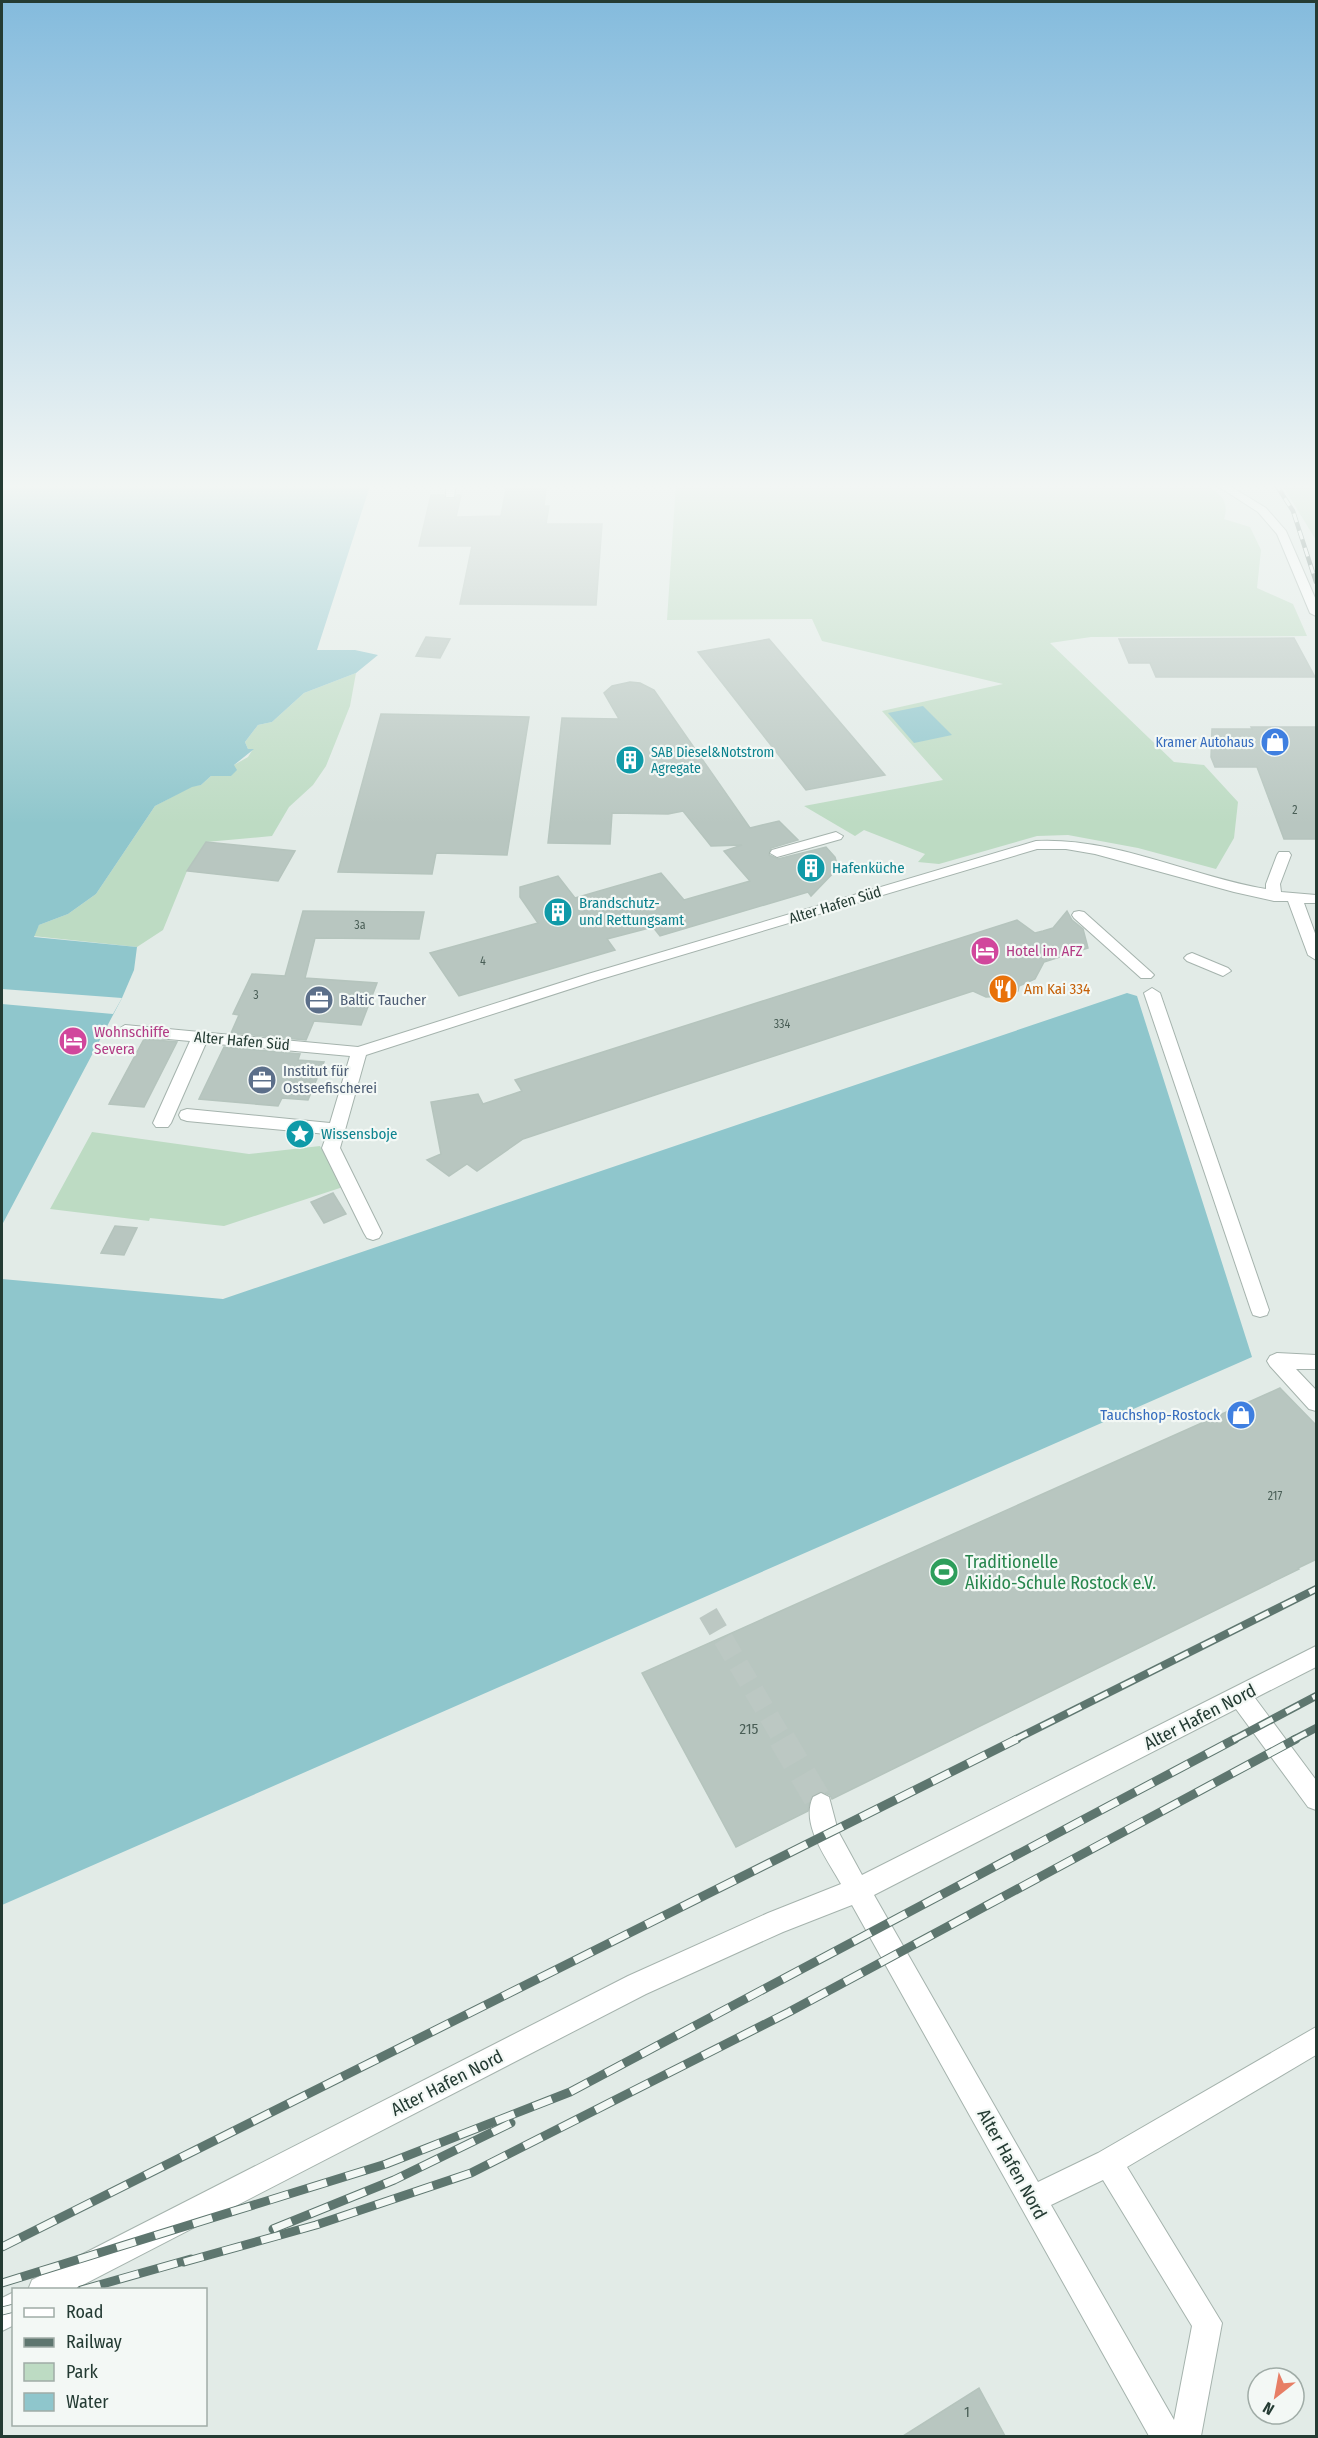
<svg xmlns="http://www.w3.org/2000/svg" width="1318" height="2438" font-family="'Fira Sans Condensed',sans-serif">
	<style>
		.green { fill: #bddbc3 }
		.water { fill: #8fc6cc }
		.pier { fill: #e2ebe7 }
		.building { fill: #b8c6c0; stroke: #b5c4bd; stroke-width: 1.5 }
		.lines { fill: none; stroke-linecap: round; stroke-linejoin: round }
		.minor-tunnel-far1 { stroke: #bcc8c3; stroke-width: 20; stroke-dasharray: 20 10; stroke-linecap: butt }
		.minor-tunnel { stroke: #bcc8c3; stroke-width: 27; stroke-dasharray: 27 14; stroke-linecap: butt }
		.minor-casing { stroke: #a5b3ad; stroke-width: 2 }
		.minor { fill: #fff; fill-rule: evenodd }
		.rail-far2-casing { stroke: #5e766f; stroke-width: 4.5 }
		.rail-far1-casing { stroke: #5e766f; stroke-width: 8 }
		.rail-casing { stroke: #5e766f; stroke-width: 9 }
		.rail-far2 { stroke: #f3f8f5; stroke-width: 3; stroke-dasharray: 9; stroke-linecap: butt }
		.rail-far1 { stroke: #f3f8f5; stroke-width: 5; stroke-dasharray: 15; stroke-linecap: butt }
		.rail { stroke: #f3f8f5; stroke-width: 7; stroke-dasharray: 20; stroke-linecap: butt }
		.labels { text-anchor: middle; dominant-baseline: central; stroke-width: 4.5; stroke-linejoin: round; paint-order: stroke }
		.number-label { font-size: 12px; fill: #495e56 }
		.far-shop-label { font-size: 14px; fill: #366cbe; stroke: #f3f8f5; text-anchor: end }
		.far-culture-label { font-size: 14px; fill: #0d838f; stroke: #f3f8f5; text-anchor: start }
		.culture-label { font-size: 15px; fill: #0d838f; stroke: #f3f8f5; text-anchor: start }
		.street-label { font-size: 15px; fill: #243b33; stroke: #f3f8f5 }
		.hotel-label { font-size: 15px; fill: #b23c85; stroke: #f3f8f5; text-anchor: start }
		.food-label { font-size: 15px; fill: #c56008; stroke: #f3f8f5; text-anchor: start }
		.service-label { font-size: 15px; fill: #4e5e75; stroke: #f3f8f5; text-anchor: start }
		.shop-label { font-size: 15px; fill: #366cbe; stroke: #f3f8f5; text-anchor: end }
		.near-number-label { font-size: 15px; fill: #495e56 }
		.near-leisure-label { font-size: 18px; fill: #27864d; stroke: #f3f8f5; text-anchor: start }
		.near-street-label { font-size: 18px; fill: #243b33; stroke: #f3f8f5 }
	</style>
	<rect width="100%" height="100%" fill="#e2ebe7"/>
	<g class="green">
		<path d="M676,483H1199C1216,490 1231,498 1224,519L1250,527L1261,550L1257,588L1293,604L1307,636L1091,637L1050,643L1174,762L1204,765L1238,802L1234,838L1216,869L1138,848L1068,835L1037,836L939,864L918,862L925,854L864,830L855,836L804,806L943,780L882,711L1003,684L822,641L812,619L667,620Z"/>
		<polygon points="1281,483 1316,483 1316,540"/>
		<polygon points="356,673 350,706 326,766 313,785 289,807 272,836 206,842 187,871 163,930 137,947 33,936 39,925 68,914 96,894 155,806 192,786 201,785 211,776 231,776 234,765 248,757 253,749 248,749 245,742 258,725 272,722 304,693"/>
		<polygon points="92,1132 249,1154 320,1146 343,1187 224,1226 150,1218 149,1221 50,1209"/>
	</g>
	<g class="water">
		<polygon points="2,483 371,483 317,650 355,650 378,655 356,673 304,693 272,722 258,725 245,742 248,749 254,749 234,765 237,770 231,776 211,776 201,785 192,787 155,806 96,894 68,914 39,925 34,937 137,947 134,970 122,998 2,1225"/>
		<polygon points="923,706 952,735 914,743 888,713"/>
		<polygon points="1127,993 1137,996 1252,1357 2,1905 2,1279 223,1299"/>
	</g>
	<polygon class="pier" points="2,989 122,998 113,1014 2,1004"/>
	<g class="building">
		<polygon points="506,489 546,489 544,506 549,506 546,524 602,524 596,605 460,604 472,546 419,546 431,495 444,495 446,499 454,499 457,495 461,495 456,517 501,516"/>
		<polygon points="426,637 450,639 440,658 416,656"/>
		<polygon points="1294,638 1315,677 1156,677 1150,663 1129,663 1119,639"/>
		<polygon points="769,639 885,775 806,790 698,652"/>
		<polygon points="630,682 640,683 654,690 750,828 779,821 798,840 771,848 769,855 778,859 826,847 835,857 837,864 835,871 811,896 808,892 660,936 653,927 607,939 615,950 459,996 430,953 538,923 520,897 520,887 558,876 575,898 661,873 684,900 750,881 724,851 742,845 711,846 683,811 668,814 612,813 610,844 548,843 562,718 619,719 604,693 612,686"/>
		<polygon points="381,714 529,717 507,855 436,853 432,874 338,872"/>
		<polygon points="1251,727 1317,727 1317,839 1284,839 1257,767 1215,767 1211,757 1212,729 1252,729"/>
		<polygon points="206,842 295,851 278,881 187,871"/>
		<polygon points="303,911 424,912 419,939 315,938 305,978 377,983 361,1025 314,1021 306,1040 231,1033 239,1015 233,1014 252,974 285,976"/>
		<polygon points="1067,911 1072,920 1083,929 1088,948 1044,962 1035,979 1019,986 1018,991 1006,996 986,997 973,991 670,1090 523,1139 477,1171 467,1164 449,1176 427,1160 441,1154 431,1102 478,1094 483,1104 522,1091 515,1080 1017,920 1035,933 1043,931 1053,928"/>
		<polygon points="144,1039 177,1042 144,1107 109,1104"/>
		<polygon points="224,1047 300,1054 298,1060 324,1062 308,1100 282,1098 278,1106 199,1099"/>
		<polygon points="333,1193 346,1214 324,1223 311,1202"/>
		<polygon points="115,1226 137,1228 124,1255 101,1253"/>
		<polygon points="1280,1388 1317,1426 1317,1559 1298,1568 1299,1569 832,1799 830,1795 820,1791 811,1796 808,1811 736,1847 642,1673"/>
		<polygon points="979,2388 1005,2436 903,2436"/>
	</g>
	<g class="lines">
		<polyline class="minor-tunnel-far1" points="708,1613 783,1740"/>
		<polyline class="minor-tunnel" points="782,1739 821,1805"/>
		<g class="minor-casing">
			<g id="minor">
				<polygon points="446,483 456,483 454,497 446,497"/>
				<polygon points="1213,483 1225,483 1266,508 1286,531 1316,600 1316,616 1310,613 1277,534 1258,512"/>
				<polygon points="836,832 843,836 841,839 777,857 770,853 772,850"/>
				<path d="M1036,841C1115,837 1189,876 1266,889V884L1277,855L1279,852H1289L1291,855L1280,884L1281,892L1316,895V903H1304L1316,936V960L1308,955L1288,901H1274L1234,892L1095,854L1066,849H1037L598,980L366,1055L340,1148L382,1233L379,1238L373,1240L367,1238L364,1233L322,1148L327,1134L187,1121L181,1119L179,1115L181,1111L187,1109L330,1123L350,1056L206,1043L171,1123L168,1127H156L153,1123L190,1041L125,1035L117,1030L125,1025L358,1047L588,974Z"/>
				<polygon points="1079,911 1084,912 1151,972 1154,975 1151,978 1141,978 1074,918 1072,915 1074,912"/>
				<polygon points="1192,953 1228,968 1231,971 1223,976 1187,961 1184,958 1187,955"/>
				<polygon points="1152,988 1160,993 1269,1310 1267,1315 1260,1317 1253,1315 1251,1310 1144,993"/>
				<polygon points="1277,1353 1316,1355 1316,1369 1296,1369 1316,1390 1316,1411 1309,1409 1270,1366 1267,1361 1270,1356"/>
				<path d="M1316,1646V1667L1255,1698L1316,1780V1810L1308,1807L1236,1709L874,1895L1038,2182L1098,2153L1316,2027V2055L1127,2167L1222,2323L1201,2436H1149L852,1905L783,1932L646,1994L73,2290H28L32,2280L628,1976L768,1913L841,1884C828,1860 800,1825 813,1797L821,1793L829,1797L838,1831L862,1875ZM1103,2180L1192,2326L1174,2420L1051,2205Z"/>
				<polygon points="14,2292 14,2325 2,2331 2,2298"/>
			</g>
		</g>
		<use href="#minor" class="minor"/>
		<g class="rail-far2-casing">
			<polyline id="rail-far2" points="1275,483 1293,511 1316,582"/>
		</g>
		<g class="rail-far1-casing">
			<g id="rail-far1">
				<polyline points="1014,1740 1316,1589"/>
				<polyline points="1233,1740 1316,1696"/>
				<polyline points="1293,1740 1316,1728"/>
			</g>
		</g>
		<g class="rail-casing">
			<g id="rail">
				<polyline points="273,2229 394,2180 511,2123"/>
				<polyline points="2,2247 1017,1739"/>
				<polyline points="184,2262 316,2225 471,2173 789,2012 1296,1739"/>
				<polyline points="2,2283 386,2164 570,2092 1235,1739"/>
				<polyline points="81,2290 191,2259"/>
				<polyline points="2,2311 14,2308"/>
			</g>
		</g>
		<use href="#rail-far2" class="rail-far2"/>
		<use href="#rail-far1" class="rail-far1"/>
		<use href="#rail" class="rail"/>
	</g>
	<linearGradient id="sky" x2="0" y2="1"><stop stop-color="#84bbdd"/><stop offset="0.59" stop-color="#f2f6f4"/><stop offset="1" stop-color="#f2f6f4" stop-opacity="0"/></linearGradient>
	<rect width="1318" height="824" fill="url(#sky)"/>
	<defs>
		<g id="shop-disc" transform="scale(1.5)"><circle r="9.5" fill="#3f7fe0" stroke="#f3f8f5"/><path d="M-5-2.5h2.3a2.7 3.5 0 0 1 5.4 0H5L5.5 6h-11ZM-1.5-2.5h3a1.5 2.3 0 0 0-3 0Z" fill="#fff"/></g>
		<g id="building-disc" transform="scale(1.5)"><circle r="9.5" fill="#0f9aa8" stroke="#f3f8f5"/><path d="M-4-6H4V6H1V3H-1V6H-4ZM-2.5-4.3h1.7v1.8h-1.7ZM.8-4.3h1.7v1.8H.8ZM-2.5-1h1.7V.8h-1.7ZM.8-1h1.7V.8H.8Z" fill="#fff"/></g>
		<g id="hotel-disc" transform="scale(1.5)"><circle r="9.5" fill="#d1479c" stroke="#f3f8f5"/><path d="M-6-4.5h1.5V1H6V5H4.5V3h-9V5H-6ZM-4 0a1.8 1.8 0 1 1 3.6 0ZM.5 0V-2.5h3Q6-2.5 6 0Z" fill="#fff"/></g>
		<g id="restaurant-disc" transform="scale(1.5)"><circle r="9.5" fill="#e8710a" stroke="#f3f8f5"/><path d="M-5-6h1v4h1v-4h1v4h1v-4h1v5L-1.5 .5V6h-2V.5L-5-1ZM5-6V6H3V1.5H1.5Q1.5-4 5-6Z" fill="#fff"/></g>
		<g id="office-disc" transform="scale(1.5)"><circle r="9.5" fill="#5c6f8a" stroke="#f3f8f5"/><path d="M-6-3h4V-5.5h4V-3h4V5H-6ZM-1-4.5V-3h2v-1.5ZM-6 0V1H6V0Z" fill="#fff"/></g>
		<g id="sight-disc" transform="scale(1.5)"><circle r="9.5" fill="#0f9aa8" stroke="#f3f8f5"/><path d="M0-6L1.8-2.2L6-1.7L2.9 1.2L3.7 5.4L0 3.3L-3.7 5.4L-2.9 1.2L-6-1.7L-1.8-2.2Z" fill="#fff"/></g>
		<g id="stadium-disc" transform="scale(1.5)"><circle r="9.5" fill="#2e9e5b" stroke="#f3f8f5"/><path d="M0-5a6.5 5 0 1 0 0 10a6.5 5 0 1 0 0-10ZM-3.5-1.8h7v3.6h-7Z" fill="#fff"/></g>
	</defs>
	<g fill-rule="evenodd">
		<use href="#shop-disc" x="1275" y="742"/>
		<use href="#building-disc" x="630" y="760"/>
		<use href="#building-disc" x="811" y="868"/>
		<use href="#building-disc" x="558" y="912"/>
		<use href="#hotel-disc" x="985" y="951"/>
		<use href="#restaurant-disc" x="1003" y="989"/>
		<use href="#office-disc" x="319" y="1000"/>
		<use href="#hotel-disc" x="73" y="1041"/>
		<use href="#office-disc" x="262" y="1080"/>
		<use href="#sight-disc" x="300" y="1134"/>
		<use href="#shop-disc" x="1241" y="1415"/>
		<use href="#stadium-disc" x="944" y="1572"/>
	</g>
	<g class="labels">
		<g class="number-label">
			<text x="1295" y="810">2</text>
			<text x="360" y="925">3a</text>
			<text x="483" y="961">4</text>
			<text x="256" y="995">3</text>
			<text x="782" y="1024">334</text>
			<text x="1275" y="1496">217</text>
		</g>
		<g class="far-shop-label">
			<text x="1254" y="742">Kramer Autohaus</text>
		</g>
		<g class="far-culture-label">
			<text x="651" y="752">SAB Diesel&amp;Notstrom<tspan x="651" dy="16">Agregate</tspan></text>
		</g>
		<g class="culture-label">
			<text x="832" y="868">Hafenküche</text>
			<text x="579" y="903">Brandschutz-<tspan x="579" dy="17">und Rettungsamt</tspan></text>
			<text x="321" y="1134">Wissensboje</text>
		</g>
		<g class="street-label">
			<text transform="translate(835 905) rotate(-17)">Alter Hafen Süd</text>
			<text transform="translate(242 1041) rotate(5)">Alter Hafen Süd</text>
		</g>
		<g class="hotel-label">
			<text x="1006" y="951">Hotel im AFZ</text>
			<text x="94" y="1032">Wohnschiffe<tspan x="94" dy="17">Severa</tspan></text>
		</g>
		<g class="food-label">
			<text x="1024" y="989">Am Kai 334</text>
		</g>
		<g class="service-label">
			<text x="340" y="1000">Baltic Taucher</text>
			<text x="283" y="1071">Institut für<tspan x="283" dy="17">Ostseefischerei</tspan></text>
		</g>
		<g class="shop-label">
			<text x="1220" y="1415">Tauchshop-Rostock</text>
		</g>
		<g class="near-number-label">
			<text x="749" y="1729">215</text>
			<text x="967" y="2412">1</text>
		</g>
		<g class="near-leisure-label">
			<text x="965" y="1562">Traditionelle<tspan x="965" dy="21">Aikido-Schule Rostock e.V.</tspan></text>
		</g>
		<g class="near-street-label">
			<text transform="translate(1200 1717) rotate(-27)">Alter Hafen Nord</text>
			<text transform="translate(447 2083) rotate(-27)">Alter Hafen Nord</text>
			<text transform="translate(1012 2164) rotate(61)">Alter Hafen Nord</text>
		</g>
	</g>
	<rect width="1318" height="2438" fill="none" stroke="#243b33" stroke-width="6"/>
	<rect x="12" y="2288" width="195" height="138" fill="#f3f8f5" stroke="#a0aca7" stroke-width="1.5"/>
	<rect x="24" y="2308" width="30" height="9" fill="#ffffff" stroke="#a0aca7" stroke-width="1.5"/>
	<text x="66" y="2318" font-size="18" fill="#243b33">Road</text>
	<rect x="24" y="2338" width="30" height="9" fill="#5e766f" stroke="#a0aca7" stroke-width="1.5"/>
	<text x="66" y="2348" font-size="18" fill="#243b33">Railway</text>
	<rect x="24" y="2363" width="30" height="18" fill="#bddbc3" stroke="#a0aca7" stroke-width="1.5"/>
	<text x="66" y="2378" font-size="18" fill="#243b33">Park</text>
	<rect x="24" y="2393" width="30" height="18" fill="#8fc6cc" stroke="#a0aca7" stroke-width="1.5"/>
	<text x="66" y="2408" font-size="18" fill="#243b33">Water</text>
	<g transform="translate(1276 2396) rotate(211)"><circle r="28" fill="#f3f8f5" stroke="#a0aca7" stroke-width="1.5"/>
	<path d="M0-4.5L10 22L0 15L-10 22Z" fill="#e77e65"/>
	<text y="-9" font-size="16" font-weight="bold" text-anchor="middle" fill="#243b33">N</text>
	</g>
</svg>
